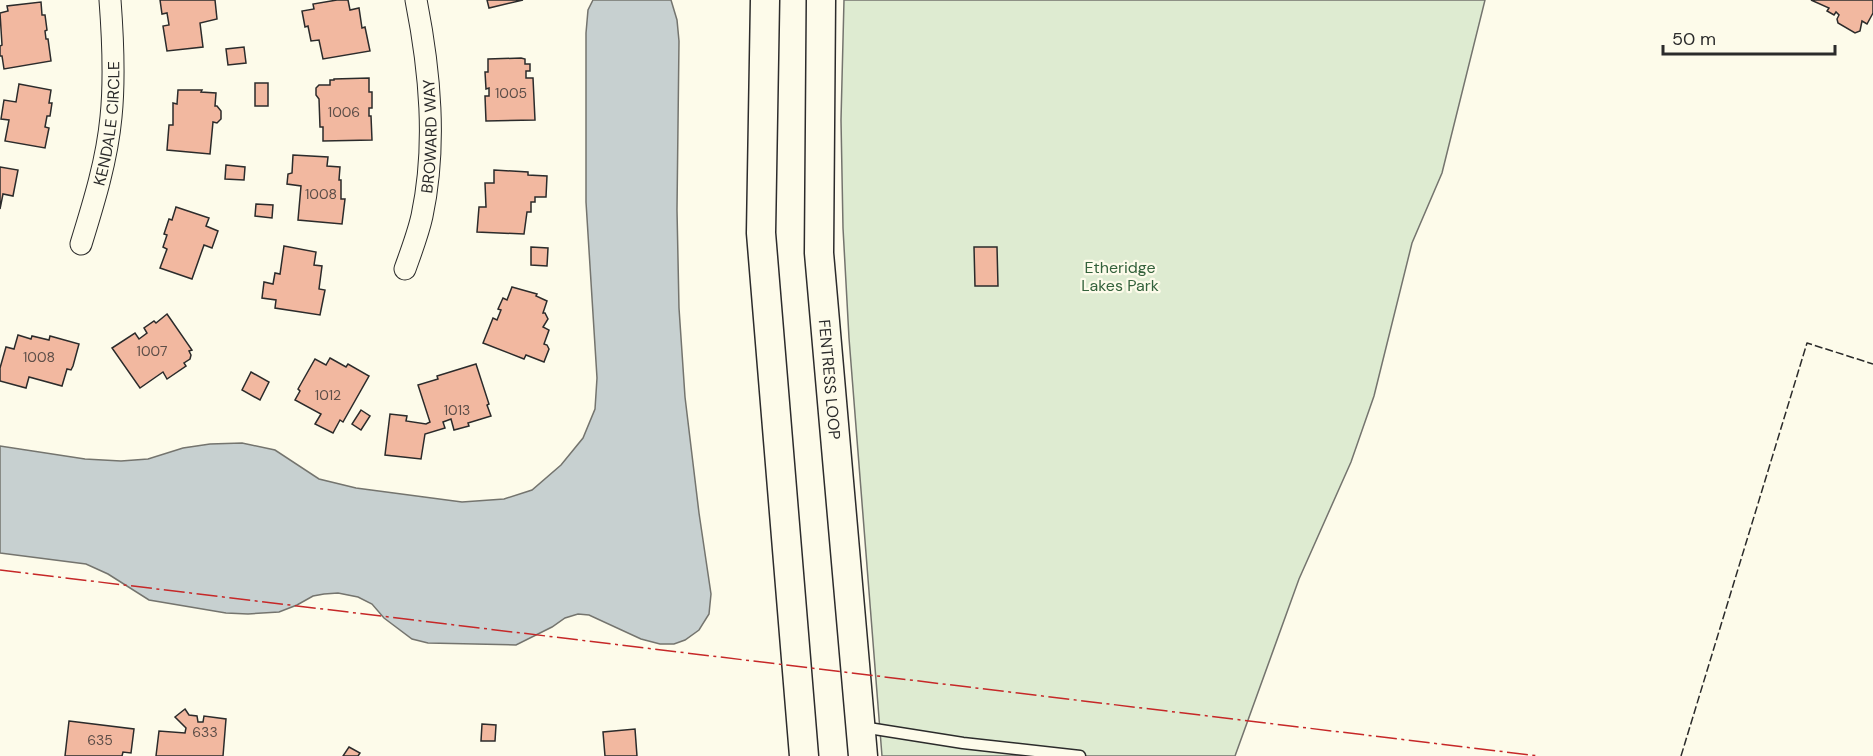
<svg xmlns="http://www.w3.org/2000/svg" width="1873" height="756" font-family="'DM Sans',sans-serif">
	<style>
		.green { fill: #deebd1; stroke: #74746e; stroke-width: 1.5 }
		.water { fill: #c7d0d0; stroke: #74746e; stroke-width: 1.5 }
		.building { fill: #f2b8a0; stroke: #2b2b2b; stroke-width: 1.5 }
		.lines { fill: none; stroke-linecap: round; stroke-linejoin: round }
		.lane-casing { stroke: #2b2b2b; stroke-width: 13 }
		.street-casing { stroke: #2b2b2b; stroke-width: 23 }
		.secondary-casing { stroke: #2b2b2b; stroke-width: 31 }
		.lane { stroke: #fdfbea; stroke-width: 10 }
		.street { stroke: #fdfbea; stroke-width: 21 }
		.secondary { stroke: #fdfbea; stroke-width: 28 }
		.fence { stroke: #2b2b2b; stroke-width: 1.5; stroke-dasharray: 8 3; stroke-linecap: butt }
		.power { stroke: #c62828; stroke-width: 1.5; stroke-dasharray: 21 4.5 3 4.5; stroke-linecap: butt }
		.labels { text-anchor: middle; dominant-baseline: central; stroke-width: 4.5; stroke-linejoin: round; paint-order: stroke }
		.number-label { font-size: 14px; fill: #5d4e48 }
		.street-label { font-size: 16px; fill: #2b2b2b; stroke: #fdfbea }
		.park-label { font-size: 16px; fill: #34623c; stroke: #fdfbea }
	</style>
	<rect width="100%" height="100%" fill="#fdfbea"/>
	<polygon class="green" points="844,0 1485,0 1442,173 1412,243 1374,396 1351,462 1299,579 1235,756 882,756 849,338 843,228 841,120"/>
	<polygon class="water" points="593,0 671,0 677,20 679,41 677,210 679,308 685,397 699,513 711,594 709,614 699,630 685,640 674,644 660,644 641,639 589,615 578,614 565,618 552,627 516,645 428,643 412,639 384,618 372,604 358,597 338,593 324,594 313,596 297,605 279,612 248,614 226,613 149,600 108,574 86,564 0,553 0,446 85,459 121,461 148,459 183,448 210,444 242,443 275,450 319,479 356,488 462,502 504,499 532,490 561,465 583,438 595,409 597,378 586,202 586,33 588,10"/>
	<g class="building">
		<polygon points="160,0 215,0 217,19 200,23 203,47 167,51 163,26 169,25 167,13 162,14"/>
		<polygon points="337,0 348,0 350,10 359,8 362,28 365,27 370,51 323,59 319,40 311,41 308,26 305,27 302,11 314,9 313,4"/>
		<polygon points="487,0 523,0 489,8"/>
		<polygon points="1811,0 1873,0 1873,13 1867,24 1862,21 1860,31 1855,33 1838,23 1837,19 1839,15 1836,12 1834,15 1827,11 1829,8"/>
		<polygon points="41,2 42,15 45,15 47,30 45,31 46,39 48,39 51,61 4,69 2,56 0,56 0,46 2,45 0,13 8,11 7,6"/>
		<polygon points="244,47 246,63 228,65 226,49"/>
		<polygon points="521,58 525,59 525,64 530,64 530,71 526,71 526,78 533,78 535,120 486,121 485,96 489,96 489,88 486,89 485,72 488,72 488,59"/>
		<polygon points="369,78 369,92 372,92 372,108 369,108 369,116 371,116 372,140 323,141 323,127 320,127 319,99 316,95 316,88 319,85 330,85 330,80 334,80 334,79"/>
		<rect x="255" y="83" width="13" height="23"/>
		<polygon points="19,84 51,90 49,103 52,103 50,116 47,116 45,127 49,128 45,148 5,141 9,120 1,119 4,100 16,102"/>
		<polygon points="178,90 202,90 201,92 216,93 215,106 217,106 221,111 221,119 217,123 213,122 210,154 167,150 169,125 173,125 173,103 177,104"/>
		<polygon points="293,155 328,157 327,166 340,167 339,180 341,180 341,199 345,199 342,224 298,220 301,186 287,184 288,174 292,173"/>
		<polygon points="226,165 245,167 244,180 225,179"/>
		<polygon points="0,167 18,170 13,196 3,194 0,209"/>
		<polygon points="494,170 528,172 528,175 547,176 546,197 535,197 535,202 531,202 531,212 527,212 524,234 477,232 479,207 486,207 485,183 494,183"/>
		<polygon points="256,204 273,205 272,218 255,216"/>
		<polygon points="176,207 209,218 206,226 218,231 212,248 204,245 192,279 160,268 167,249 163,247 167,235 164,234 169,219 172,220"/>
		<polygon points="284,246 316,252 314,265 322,266 319,289 325,290 320,315 275,308 276,300 262,298 264,282 273,284 275,273 280,274"/>
		<polygon points="531,247 548,248 547,266 531,265"/>
		<polygon points="974,247 997,247 998,286 975,286"/>
		<polygon points="512,287 537,294 536,296 547,301 543,313 545,313 548,319 543,327 549,330 544,344 547,345 549,349 544,362 526,355 524,359 483,343 493,318 497,320 501,310 498,309 503,298 507,300"/>
		<polygon points="167,314 192,350 189,351 191,355 190,359 184,363 186,366 167,379 163,372 140,388 112,348 135,333 139,339 147,333 144,328 154,321 156,323"/>
		<polygon points="18,335 31,339 32,336 49,340 50,336 79,344 73,366 71,370 67,369 62,386 29,377 26,388 0,381 0,368 6,347 14,349"/>
		<polygon points="330,358 346,367 348,364 369,376 343,422 340,420 333,433 315,424 321,414 295,400 300,391 298,389 315,359 326,365"/>
		<polygon points="476,364 489,404 487,405 491,416 468,423 469,426 454,430 451,419 443,422 445,428 425,434 421,459 385,455 390,414 407,416 406,421 426,424 430,422 418,385 438,379 437,376"/>
		<polygon points="251,372 269,382 260,400 242,390"/>
		<polygon points="361,410 370,416 361,430 352,424"/>
		<polygon points="185,709 189,715 197,716 198,722 203,722 204,716 226,719 223,756 156,756 159,731 185,733 186,728 175,717"/>
		<polygon points="69,721 134,729 131,753 123,752 122,756 65,756"/>
		<polygon points="482,724 496,725 495,741 481,741"/>
		<polygon points="635,729 637,756 605,756 603,732"/>
		<polygon points="349,747 360,753 358,756 343,756"/>
	</g>
	<g class="lines">
		<g class="lane-casing">
			<polyline id="lane" points="862,727 963,743 1080,756"/>
		</g>
		<g class="street-casing">
			<g id="street">
				<path id="s1" d="M81,244C94,202 107,160 111,117C115,78 113,39 110,0"/>
				<path id="s2" d="M405,269C411,252 418,234 422,216C437,145 430,71 416,0"/>
			</g>
		</g>
		<g class="secondary-casing">
			<g id="secondary">
				<polyline points="765,0 761,233 804,756"/>
				<path id="s3" d="M821,0L819,253L863,756"/>
			</g>
		</g>
		<use href="#lane" class="lane"/>
		<use href="#street" class="street"/>
		<use href="#secondary" class="secondary"/>
		<polyline class="fence" points="1681,756 1807,343 1873,364"/>
		<polyline class="power" points="0,570 1539,756"/>
	</g>
	<g class="labels">
		<g class="number-label">
			<text x="511" y="93">1005</text>
			<text x="344" y="112">1006</text>
			<text x="321" y="194">1008</text>
			<text x="152" y="351">1007</text>
			<text x="39" y="357">1008</text>
			<text x="328" y="395">1012</text>
			<text x="457" y="410">1013</text>
			<text x="205" y="732">633</text>
			<text x="100" y="740">635</text>
		</g>
		<g class="street-label">
			<text stroke="none"><textPath href="#s1" startOffset="124">KENDALE CIRCLE</textPath></text>
			<text stroke="none"><textPath href="#s2" startOffset="136">BROWARD WAY</textPath></text>
			<text stroke="none"><textPath href="#s3" startOffset="380">FENTRESS LOOP</textPath></text>
		</g>
		<g class="park-label">
			<text x="1120" y="267">Etheridge<tspan x="1120" dy="18">Lakes Park</tspan></text>
		</g>
	</g>
	<path d="M1663 45v9h172v-9" fill="none" stroke="#2b2b2b" stroke-width="3"/>
	<text x="1672" y="45" font-size="18" fill="#2b2b2b" stroke="#fdfbea" stroke-width="4.5" paint-order="stroke">50 m</text>
</svg>
